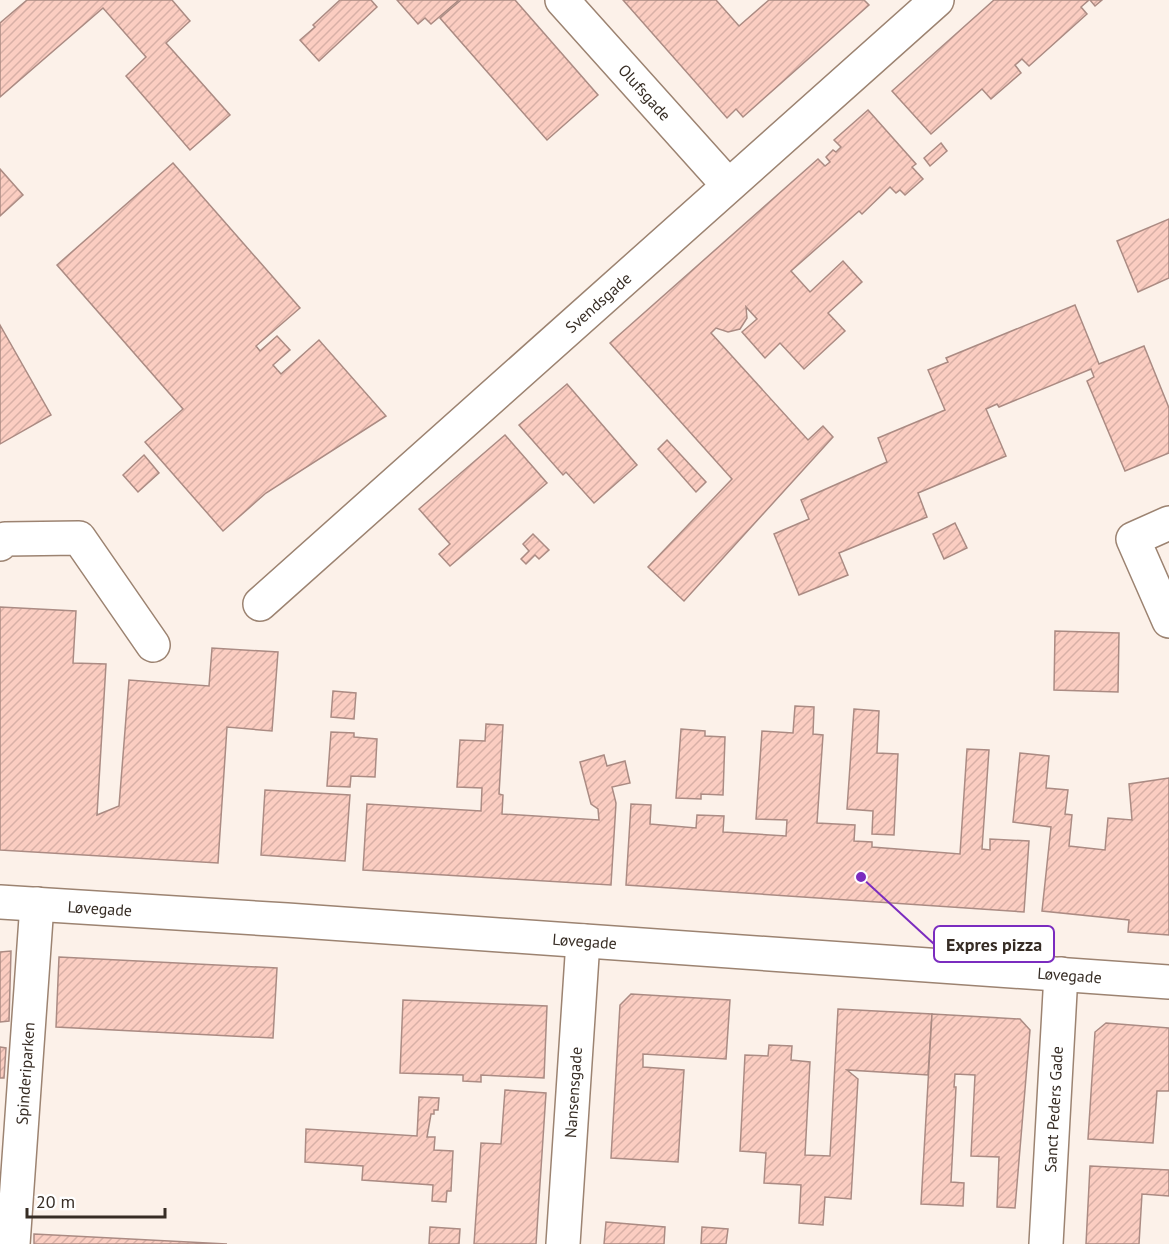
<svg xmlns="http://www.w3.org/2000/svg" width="1169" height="1244" font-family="'PT Sans',sans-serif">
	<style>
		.building { fill: url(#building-hatch); stroke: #ab8b83; stroke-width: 1.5 }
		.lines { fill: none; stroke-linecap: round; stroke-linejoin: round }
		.minor-casing { stroke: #9c8371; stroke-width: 36 }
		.minor { stroke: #fff; stroke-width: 33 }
		.labels { text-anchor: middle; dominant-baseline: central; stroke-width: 4.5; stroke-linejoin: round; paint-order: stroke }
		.street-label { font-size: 16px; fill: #372d25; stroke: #fff }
		.leader { fill: none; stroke: #7b2cbf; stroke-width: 2 }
		.callout-dot { fill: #7b2cbf; stroke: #fff; stroke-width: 2 }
		.callout { fill: #fff; stroke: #7b2cbf; stroke-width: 2 }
		.callout-label { font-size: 18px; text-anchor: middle; font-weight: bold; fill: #372d25 }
	</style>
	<defs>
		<pattern id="building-hatch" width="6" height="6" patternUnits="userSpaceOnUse" patternTransform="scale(1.5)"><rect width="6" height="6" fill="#fbcdc1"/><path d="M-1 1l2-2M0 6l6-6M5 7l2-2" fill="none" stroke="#d8b0a6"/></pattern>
	</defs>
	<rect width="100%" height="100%" fill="#fcf1e9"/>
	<g class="building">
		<polygon points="27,0 172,0 190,21 166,43 230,115 190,150 126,76 146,57 103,8 0,97 0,23"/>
		<polygon points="340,0 371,0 377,7 319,61 300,40 315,27 313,25"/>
		<polygon points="397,0 459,0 431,24 425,18 418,24"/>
		<polygon points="461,0 515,0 598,95 547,140 440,18"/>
		<polygon points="623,0 716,0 739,26 769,0 864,0 869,5 743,117 736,109 727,118"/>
		<polygon points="994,0 1089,0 1081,7 1087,14 1029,66 1022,59 1015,65 1021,73 991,99 982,89 931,134 892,91"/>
		<polygon points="1090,0 1102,0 1095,6"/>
		<polygon points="868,110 916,164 912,167 923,179 905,195 900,190 896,193 890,187 862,214 859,211 791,271 810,292 843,261 862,282 828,313 845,331 804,369 780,343 765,358 742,332 757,319 746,307 747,318 740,329 728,332 716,328 711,333 808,440 823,426 833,437 684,601 648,567 732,479 610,343 818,159 825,166 830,162 826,157 833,150 836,152 841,147 834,140"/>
		<polygon points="941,143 947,151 930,166 924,158"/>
		<polygon points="173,163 300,308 256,346 260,351 277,336 290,350 273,365 281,374 319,340 386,416 266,493 223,531 145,442 183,409 57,265"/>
		<polygon points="0,169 23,195 0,216"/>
		<polygon points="1169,219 1169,278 1138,292 1117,241"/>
		<polygon points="1075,305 1099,364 1144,346 1169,408 1169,453 1125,471 1087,381 1094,377 1091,369 999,407 997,404 986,409 1006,456 918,493 927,517 839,553 848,575 799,595 774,534 809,519 801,500 887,462 878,438 945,410 928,370 948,362 946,358"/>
		<polygon points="0,325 51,415 0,444"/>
		<polygon points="567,384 637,465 594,503 566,472 563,475 519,425"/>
		<polygon points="505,435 547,483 450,566 439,554 450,544 419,509"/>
		<polygon points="667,440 706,482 696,492 658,449"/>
		<polygon points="144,455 159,473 138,492 123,475"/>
		<polygon points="955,523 967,548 944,559 933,534"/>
		<polygon points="533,534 549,550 539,559 535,555 526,564 521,559 529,551 523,544"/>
		<polygon points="0,607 76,611 73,663 106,664 97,815 119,806 129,680 209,686 212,648 278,652 272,731 227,727 218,863 0,850"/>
		<polygon points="1055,631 1119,633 1118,692 1054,690"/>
		<polygon points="333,691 356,693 354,719 331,717"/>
		<polygon points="795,706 814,707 813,734 823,735 817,823 855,825 854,841 872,842 872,847 960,854 967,749 989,750 982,849 990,850 990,839 1029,841 1024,912 626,885 631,804 651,805 650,824 696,828 697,815 724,816 723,832 786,836 787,820 756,819 762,731 793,733"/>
		<polygon points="854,709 879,711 877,753 898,754 894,835 872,834 873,811 847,809"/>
		<polygon points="486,724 503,725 499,794 503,795 502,814 599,820 598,809 591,804 580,762 604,755 607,766 625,761 630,783 612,787 616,803 611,885 363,870 367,804 481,811 482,788 457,787 460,740 485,741"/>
		<polygon points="681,729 705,731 705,736 725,737 723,795 701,794 701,799 676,798"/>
		<polygon points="331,732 354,733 354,737 377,739 375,777 351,776 350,787 327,786"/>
		<polygon points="1020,753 1049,756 1046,788 1068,790 1065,814 1072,815 1069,846 1105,850 1108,818 1132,820 1129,784 1169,778 1169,935 1128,932 1129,920 1042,911 1051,827 1013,822"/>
		<polygon points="265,790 350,795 345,861 261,855"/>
		<polygon points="11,951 9,1021 0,1022 0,952"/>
		<polygon points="59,957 277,968 273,1038 56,1027"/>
		<polygon points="631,994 730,1000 726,1059 643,1054 643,1067 684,1070 678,1162 611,1158 620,1005"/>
		<polygon points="403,1000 547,1006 544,1078 481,1075 481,1082 463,1081 463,1075 400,1073"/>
		<polygon points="838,1009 932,1014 928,1075 847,1070 858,1079 851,1199 825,1197 823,1225 799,1223 801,1185 764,1183 766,1153 740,1151 745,1055 768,1056 769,1045 792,1046 791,1060 810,1062 805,1155 830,1156"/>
		<polygon points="932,1014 1020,1019 1030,1030 1015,1208 997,1207 999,1157 971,1156 975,1075 955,1074 954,1087 956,1087 951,1182 964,1183 963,1206 921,1204"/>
		<polygon points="1106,1023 1169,1028 1169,1091 1157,1091 1153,1143 1088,1139 1095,1032"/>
		<polygon points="0,1047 6,1048 4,1078 0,1078"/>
		<polygon points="505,1090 546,1093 536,1244 474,1244 481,1143 501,1144"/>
		<polygon points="419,1097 439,1098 438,1110 434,1110 434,1114 431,1114 427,1137 435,1137 434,1150 453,1151 451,1191 447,1191 446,1202 432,1201 433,1185 362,1180 363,1166 305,1162 306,1129 417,1136"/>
		<polygon points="1090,1166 1169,1170 1169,1196 1142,1194 1139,1244 1086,1244"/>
		<polygon points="606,1222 665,1227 664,1244 604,1244"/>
		<polygon points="430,1227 460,1229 459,1244 429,1244"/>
		<polygon points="702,1227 728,1229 726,1244 701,1244"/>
		<polygon points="34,1234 227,1244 34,1244"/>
	</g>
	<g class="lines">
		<g class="minor-casing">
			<g id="minor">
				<path id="s1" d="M562,0L728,185"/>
				<polyline points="1169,523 1133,539 1169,621"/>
				<polyline points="0,544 5,539 79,538 153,645"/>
				<path id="s2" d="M260,604L937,0"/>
				<path id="s3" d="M0,902L287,920L1169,982"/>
				<path id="s4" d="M13,1244L37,904"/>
				<path id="s5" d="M563,1244L583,941"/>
				<path id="s6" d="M1046,1244L1061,974"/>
			</g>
		</g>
		<use href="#minor" class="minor"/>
	</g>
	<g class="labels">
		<g class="street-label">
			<text stroke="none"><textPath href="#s1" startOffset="124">Olufsgade</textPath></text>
			<text stroke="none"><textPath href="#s2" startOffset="453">Svendsgade</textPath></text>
			<text stroke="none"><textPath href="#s3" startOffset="100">Løvegade</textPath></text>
			<text stroke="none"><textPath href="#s3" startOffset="586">Løvegade</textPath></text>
			<text stroke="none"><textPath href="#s3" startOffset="1072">Løvegade</textPath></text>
			<text stroke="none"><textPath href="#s4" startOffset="171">Spinderiparken</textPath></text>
			<text stroke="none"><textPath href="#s5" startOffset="152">Nansensgade</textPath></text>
			<text stroke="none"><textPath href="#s6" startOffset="135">Sanct Peders Gade</textPath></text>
		</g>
	</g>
	<path class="leader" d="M861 877L934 944"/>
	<circle class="callout-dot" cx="861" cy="877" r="6"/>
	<rect class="callout" x="934" y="926" width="120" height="36" rx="6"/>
	<g class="callout-label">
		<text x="994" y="951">Expres pizza</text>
	</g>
	<path d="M27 1208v9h138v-9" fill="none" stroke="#372d25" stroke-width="3"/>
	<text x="36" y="1208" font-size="18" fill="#372d25" stroke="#ffffff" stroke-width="4.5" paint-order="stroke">20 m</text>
</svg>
